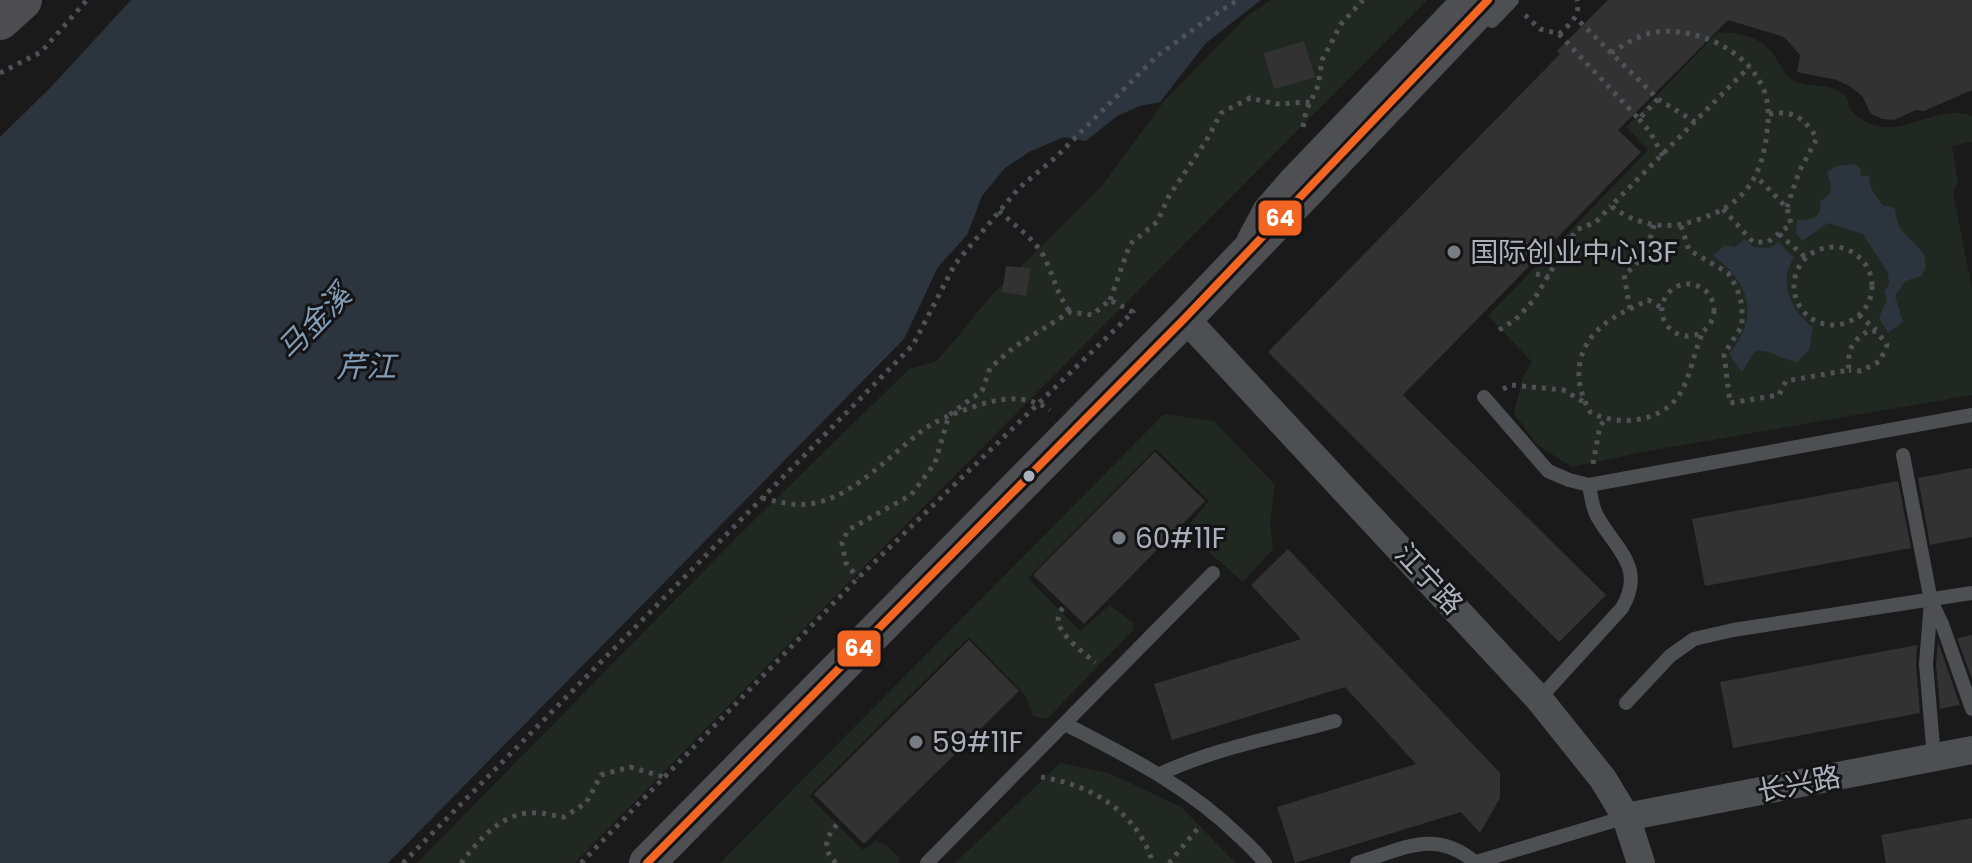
<svg xmlns="http://www.w3.org/2000/svg" width="1972" height="863" font-family="Poppins,'Noto Sans SC',sans-serif">
	<style>
		.green { fill: #202821 }
		.water { fill: #2c353d }
		.building { fill: #323232 }
		.lines { fill: none; stroke-linecap: round; stroke-linejoin: round }
		.path { stroke: #505155; stroke-width: 5; stroke-dasharray: 4 6; stroke-linecap: butt }
		.service { stroke: #4e4f53; stroke-width: 14 }
		.minor { stroke: #4e4f53; stroke-width: 28 }
		.tertiary { stroke: #4e4f53; stroke-width: 36 }
		.secondary { stroke: #4d4d51; stroke-width: 40 }
		.bus-1-casing { stroke: #141416; stroke-width: 14 }
		.bus-1 { stroke: #f26522; stroke-width: 8 }
		.poi-dot { fill: #787c83; stroke: #141416; stroke-width: 3 }
		.bus-dot { fill: #abb0bb; stroke: #141416; stroke-width: 3 }
		.labels { text-anchor: middle; dominant-baseline: central; stroke-width: 6; stroke-linejoin: round; paint-order: stroke }
		.poi-label { font-size: 28px; fill: #abb0bb; stroke: #141416; text-anchor: start }
		.street-label { font-size: 28px; fill: #abb0bb; stroke: #141416 }
		.water-label { font-size: 30px; font-style: italic; fill: #829db6; stroke: #141416 }
		.line-badge { stroke: #141416; stroke-width: 3 }
		.badge-label { font-size: 22px; text-anchor: middle; font-weight: bold; fill: #fff }
	</style>
	<rect width="100%" height="100%" fill="#1a1a1a"/>
	<g class="green">
		<polygon points="1271,0 1427,0 839,592 575,863 417,863 741,533 909,369 937,361 992,295 1102,186 1164,101 1248,15"/>
		<path d="M1718,32C1736,33 1755,35 1769,49C1779,59 1782,76 1796,82C1812,88 1829,82 1843,94C1848,98 1848,105 1851,110C1856,117 1869,124 1877,126C1911,133 1939,104 1972,116V142L1952,146L1958,183L1953,192L1972,289V395L1637,453L1572,467L1536,444L1514,413L1523,376L1532,362L1488,316L1648,150L1626,127Z"/>
		<polygon points="1164,414 1214,421 1275,485 1270,523 1273,549 1243,582 1184,530 1209,501 1156,449 1028,578 1080,631 1110,605 1133,623 1134,629 1047,719 1033,716 1026,696 969,637 809,796 863,850 876,841 888,846 899,858 899,863 720,863"/>
		<polygon points="1060,763 1109,773 1181,807 1236,863 955,863"/>
	</g>
	<g class="water">
		<polygon points="131,0 1261,0 1206,43 1160,102 1140,106 1117,116 1086,141 1064,137 1029,152 1005,168 982,196 967,235 938,267 904,339 388,863 0,863 0,137 51,87"/>
		<path d="M1854,164L1860,168L1861,177L1869,175L1871,188L1882,205L1895,208C1897,234 1910,237 1924,254L1926,268L1921,276L1905,281L1895,296L1903,322L1888,333L1879,318L1887,299L1884,292L1889,284L1888,273L1863,234L1828,223L1802,241L1796,233L1797,220C1811,220 1822,218 1820,202L1830,193L1831,184L1827,172L1836,166Z"/>
		<path d="M1745,239L1753,247L1769,248L1779,242L1794,258C1777,283 1792,312 1813,328L1809,350L1797,362C1782,360 1770,349 1755,351L1742,372L1729,354C1760,317 1750,282 1713,256L1725,245L1735,247Z"/>
	</g>
	<g class="building">
		<polygon points="1608,0 1972,0 1972,90 1924,111 1916,110 1894,120 1882,119 1871,114 1862,96 1851,87 1837,80 1797,72 1800,55 1784,37 1728,20 1618,130 1641,152 1403,395 1606,595 1559,642 1268,352 1560,54 1557,51"/>
		<polygon points="1304,41 1315,77 1274,89 1264,53"/>
		<polygon points="1006,266 1031,268 1026,296 1002,292"/>
		<polygon points="1155,452 1205,501 1084,624 1033,575"/>
		<polygon points="1972,468 1972,537 1930,545 1918,478"/>
		<polygon points="1898,481 1911,548 1705,586 1692,519"/>
		<polygon points="1288,549 1500,773 1500,798 1480,833 1461,812 1295,863 1277,807 1416,764 1345,687 1172,740 1154,684 1301,639 1251,585"/>
		<polygon points="1972,635 1972,679 1957,638"/>
		<polygon points="969,640 1019,691 864,844 814,794"/>
		<polygon points="1938,642 1960,705 1940,709 1936,664"/>
		<polygon points="1917,645 1916,665 1920,713 1733,748 1720,682"/>
		<polygon points="1972,818 1972,863 1886,863 1881,835"/>
	</g>
	<g class="lines">
		<g class="path">
			<path d="M1525,15L1540,29L1559,34C1570,24 1581,16 1577,0"/>
			<polyline points="1559,34 1639,119 1658,99 1576,18"/>
			<path d="M1611,53C1625,44 1639,35 1655,32C1696,27 1746,49 1763,88C1769,101 1769,117 1767,131C1762,179 1744,205 1697,220C1666,231 1636,225 1611,206L1749,67"/>
			<polyline points="0,73 41,52 87,0"/>
			<polyline points="1658,99 1695,122"/>
			<path d="M1769,114C1795,110 1803,118 1817,138L1799,172L1787,207"/>
			<polyline points="1639,119 1650,132 1663,156"/>
			<polyline points="1303,127 1306,111 1318,86 1322,60 1341,24 1363,0"/>
			<polyline points="1723,209 1753,242 1768,242 1791,224 1787,208 1757,177"/>
			<path d="M999,211C1015,226 1037,240 1046,261C1055,280 1057,294 1070,312"/>
			<path d="M1654,225C1648,248 1642,261 1624,275L1630,309C1584,329 1565,367 1590,412C1618,427 1663,423 1681,392C1691,374 1694,352 1703,332"/>
			<path d="M1681,226L1689,250L1728,273L1737,288L1742,305V326L1724,354L1730,403L1779,395L1786,381L1849,370C1847,350 1852,340 1870,330L1877,332L1887,345L1880,361L1861,371L1849,370"/>
			<polyline points="1779,234 1805,257"/>
			<circle cx="1833" cy="286" r="39"/>
			<polyline points="1536,274 1549,277"/>
			<circle cx="1688" cy="310" r="26"/>
			<polyline points="1110,300 1130,244 1157,222 1169,196 1206,141 1221,113 1250,98 1276,104 1310,102"/>
			<polyline points="1630,309 1648,300 1662,308"/>
			<polyline points="1859,315 1876,330"/>
			<polyline points="1499,330 1515,320 1533,301 1576,230 1596,222 1611,206"/>
			<polyline points="1503,389 1511,385 1563,390 1584,402"/>
			<polyline points="1593,464 1600,426 1605,420"/>
			<path d="M762,498C783,503 802,508 823,501C857,491 890,456 918,434C936,419 958,412 979,405C1004,397 1027,395 1050,410"/>
			<path d="M1063,608C1045,627 1082,650 1095,663"/>
			<path d="M1041,777C1092,785 1137,812 1153,863"/>
			<polyline points="403,863 913,345 955,264 1019,188 1056,157 1156,57 1206,20 1238,0"/>
			<path d="M461,863C479,840 501,813 532,813C543,812 554,816 564,817L586,803L601,775L630,767L664,777"/>
			<polyline points="581,863 858,578 1133,312 1110,300 1092,315 1070,312 1014,347 990,368 982,391 949,415 935,463 911,495 848,530 842,543 846,563 858,578"/>
			<path d="M836,863C820,847 827,835 840,821"/>
			<polyline points="1169,863 1199,827"/>
		</g>
		<g class="service">
			<polyline points="1492,21 1512,0"/>
			<polyline points="1244,238 1261,206 1288,175 1456,0"/>
			<path d="M1484,397L1548,471L1569,480L1589,485C1591,495 1592,507 1597,516C1616,550 1646,567 1622,608L1539,699"/>
			<polyline points="1903,455 1931,601 1942,624 1972,709"/>
			<polyline points="1589,485 1972,415"/>
			<polyline points="1931,601 1926,664 1934,758"/>
			<polyline points="1626,703 1670,656 1694,639 1733,630 1972,593"/>
			<path d="M1065,724C1127,756 1188,786 1239,836C1248,844 1257,853 1265,863"/>
			<path d="M1160,774C1215,748 1277,737 1335,721"/>
			<polyline points="927,863 1213,573"/>
			<path d="M1357,863C1404,849 1434,828 1475,862"/>
			<polyline points="1473,863 1626,817"/>
		</g>
		<g class="minor">
			<polyline points="1185,318 1539,699 1603,779 1626,817 1641,863"/>
			<polyline points="1626,817 1972,750"/>
		</g>
		<polyline class="tertiary" points="647,863 1185,318 1488,0"/>
		<polyline class="secondary" points="0,20 22,0"/>
		<g class="bus-1-casing">
			<polyline id="bus-1" points="647,863 1185,318 1488,0"/>
		</g>
		<use href="#bus-1" class="bus-1"/>
	</g>
	<g class="poi-dot">
		<circle cx="1454" cy="252" r="8"/>
		<circle cx="1119" cy="538" r="8"/>
		<circle cx="916" cy="742" r="8"/>
	</g>
	<circle class="bus-dot" cx="1029" cy="476" r="7"/>
	<g class="labels">
		<g class="poi-label">
			<text x="1470" y="252">国际创业中心13F</text>
			<text x="1135" y="538">60#11F</text>
			<text x="932" y="742">59#11F</text>
		</g>
		<g class="street-label">
			<text transform="translate(1429 579) rotate(47)">江宁路</text>
			<text transform="translate(1799 784) rotate(-11)">长兴路</text>
		</g>
		<g class="water-label">
			<text transform="translate(314 322) rotate(-46)">马金溪</text>
			<text x="366" y="366">芹江</text>
		</g>
	</g>
	<g class="line-badge">
		<rect x="1257" y="199" width="46" height="38" rx="8" fill="#f26522"/>
		<rect x="836" y="629" width="46" height="39" rx="8" fill="#f26522"/>
	</g>
	<g class="badge-label">
		<text x="1280" y="226">64</text>
		<text x="859" y="656">64</text>
	</g>
</svg>
